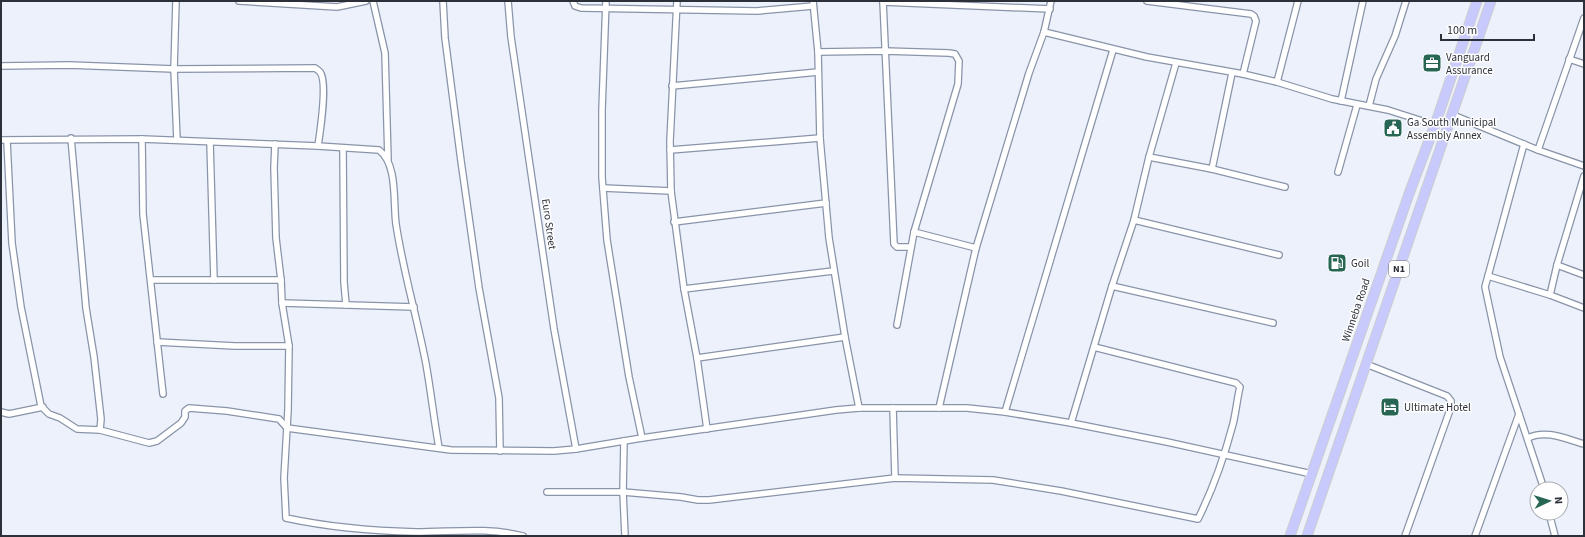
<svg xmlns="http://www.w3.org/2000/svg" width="1585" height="537" font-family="'Source Sans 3',sans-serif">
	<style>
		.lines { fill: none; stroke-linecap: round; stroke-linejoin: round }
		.minor-casing { stroke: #8994a9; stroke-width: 8 }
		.trunk-casing { stroke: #cccdcf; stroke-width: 11 }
		.minor { stroke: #fff; stroke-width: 5.5 }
		.trunk { stroke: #c8cafe; stroke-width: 9 }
		.labels { text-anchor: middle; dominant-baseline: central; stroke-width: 3; stroke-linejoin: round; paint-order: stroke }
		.shield { fill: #fefefe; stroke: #6b6e74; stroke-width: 1 }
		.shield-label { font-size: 10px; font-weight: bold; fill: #2c3039 }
		.poi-label { font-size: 11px; fill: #2c3039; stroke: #fefefe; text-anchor: start }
		.street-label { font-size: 11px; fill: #2c3039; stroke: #fefefe }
	</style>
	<rect width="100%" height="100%" fill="#ecf1fb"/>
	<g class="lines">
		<g class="minor-casing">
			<g id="minor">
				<polyline points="176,1 174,69 177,140"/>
				<polyline points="239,1 337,7 366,1"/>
				<polyline points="373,1 385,53 388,159"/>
				<polyline points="443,1 445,38 461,161 479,288 499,398 500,451"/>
				<polyline points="508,1 511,37 554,329 576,449"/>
				<polyline points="573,1 575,6 581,8 757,11 813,6"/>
				<polyline points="606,1 602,110 602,177 607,240 629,377 642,438"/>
				<polyline points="677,1 670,141 671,191 684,289 697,358 707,429"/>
				<polyline points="813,1 818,52 820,138 829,238 845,337 859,408"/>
				<polyline points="883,1 894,244 897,247 911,247"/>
				<polyline points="1147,1 1251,14 1254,16 1256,21 1243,74"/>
				<polyline points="883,2 1050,9"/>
				<polyline points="1044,32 1147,57 1243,74 1277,82 1332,99 1388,110 1435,125"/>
				<polyline points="818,52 885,51 949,53 955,54 959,61 958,84 914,232 897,325"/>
				<polyline points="1569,59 1584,64"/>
				<path d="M1,66L69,65L174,69L315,68C316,69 318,70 320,72C328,82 320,132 318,146"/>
				<polyline points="1277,82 1298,1"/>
				<polyline points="672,86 818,72"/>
				<polyline points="1341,101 1363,1"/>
				<polyline points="1369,106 1376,79 1395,36 1406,1"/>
				<polyline points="1453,115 1538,150 1584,166"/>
				<polyline points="142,139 143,214 163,394"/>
				<path d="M1,140L142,139L318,146L379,150C398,164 393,203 396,224C403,271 417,317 426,364C431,392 434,420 439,448"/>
				<polyline points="7,141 12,243 21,307 41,406 49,414 60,418 77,429 100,430 101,419 94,357 86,308 71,138"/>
				<polyline points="210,142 214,280"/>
				<path d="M275,144L274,168L276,238L281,280L282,303L289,346L288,410L284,478L286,518C328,527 373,531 416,532C452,532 488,527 523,536"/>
				<polyline points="1524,144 1485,287 1500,357 1544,489"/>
				<polyline points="343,148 344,282 346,305"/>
				<polyline points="670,150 820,138"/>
				<polyline points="1538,150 1584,18"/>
				<polyline points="1149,157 1212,169 1285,187"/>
				<polyline points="1212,169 1232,73"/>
				<polyline points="1338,172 1357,105"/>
				<polyline points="1584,176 1557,265 1550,295 1584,308"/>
				<polyline points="603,188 671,191"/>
				<polyline points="1134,220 1279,255"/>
				<polyline points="674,222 826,203"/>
				<polyline points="914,232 976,248"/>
				<polyline points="1557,265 1584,275"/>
				<polyline points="1488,276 1550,295"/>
				<polyline points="151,280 281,280"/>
				<polyline points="1112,286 1273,323"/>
				<polyline points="684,289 833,271"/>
				<polyline points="282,303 414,307"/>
				<polyline points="157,342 235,346 289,346"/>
				<polyline points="697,358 845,337"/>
				<polyline points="1366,364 1447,396 1451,401 1451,407 1405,536"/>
				<polyline points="893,408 895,478"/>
				<polyline points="939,408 976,248 1029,73 1044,32 1051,1"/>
				<polyline points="1,412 9,414 43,407"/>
				<polyline points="1005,412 1113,50"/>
				<polyline points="1071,423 1112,286 1134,220 1149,157 1176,63"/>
				<polyline points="100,430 149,443 157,441 181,423 185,417 185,411 189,408 227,411 279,419 287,428 451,450 554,451 576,449 642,438 836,410 859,408 967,408 1005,412 1071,423 1167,442 1312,474"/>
				<path d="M1528,438C1545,429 1566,439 1584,444"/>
				<polyline points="624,441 623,492 625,536"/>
				<path d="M547,492H623L681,497L698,500H709L895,478L993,480L1061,491L1198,519C1212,491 1225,454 1233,424C1236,412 1237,399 1240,387L1236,383L1094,347"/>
				<polyline points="1549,513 1555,536"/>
				<polyline points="1475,536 1519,414"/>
			</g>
		</g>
		<g class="trunk-casing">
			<g id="trunk">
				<polyline points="1290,536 1410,191 1435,125 1477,1"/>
				<polyline points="1307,536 1491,1"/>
			</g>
		</g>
		<use href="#minor" class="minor"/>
		<use href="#trunk" class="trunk"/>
	</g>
	<defs>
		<g id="office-square" transform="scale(1)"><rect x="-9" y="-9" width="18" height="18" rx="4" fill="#276654" stroke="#fefefe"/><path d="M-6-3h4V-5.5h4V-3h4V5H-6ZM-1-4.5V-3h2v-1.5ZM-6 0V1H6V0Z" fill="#fff"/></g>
		<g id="civic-square" transform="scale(1)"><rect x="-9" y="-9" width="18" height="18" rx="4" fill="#276654" stroke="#fefefe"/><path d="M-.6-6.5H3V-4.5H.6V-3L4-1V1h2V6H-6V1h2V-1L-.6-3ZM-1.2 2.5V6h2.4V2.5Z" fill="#fff"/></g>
		<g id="fuel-square" transform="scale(1)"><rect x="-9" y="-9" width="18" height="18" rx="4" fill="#276654" stroke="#fefefe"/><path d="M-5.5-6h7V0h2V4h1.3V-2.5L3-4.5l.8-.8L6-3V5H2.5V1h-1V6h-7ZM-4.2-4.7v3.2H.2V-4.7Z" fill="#fff"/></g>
		<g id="hotel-square" transform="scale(1)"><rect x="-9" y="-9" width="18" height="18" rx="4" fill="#276654" stroke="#fefefe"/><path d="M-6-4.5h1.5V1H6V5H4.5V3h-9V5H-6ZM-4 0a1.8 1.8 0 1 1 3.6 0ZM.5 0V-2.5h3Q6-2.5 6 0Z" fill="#fff"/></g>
	</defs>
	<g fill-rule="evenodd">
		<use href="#office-square" x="1432" y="63"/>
		<use href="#civic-square" x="1393" y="128"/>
		<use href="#fuel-square" x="1337" y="263"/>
		<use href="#hotel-square" x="1390" y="407"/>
	</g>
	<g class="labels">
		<rect class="shield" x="1389" y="261" width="20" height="16" rx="3"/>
		<g class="shield-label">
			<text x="1399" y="269">N1</text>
		</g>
		<g class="poi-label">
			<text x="1446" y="57">Vanguard<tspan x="1446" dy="13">Assurance</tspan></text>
			<text x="1407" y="122">Ga South Municipal<tspan x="1407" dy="13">Assembly Annex</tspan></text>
			<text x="1351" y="263">Goil</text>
			<text x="1404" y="407">Ultimate Hotel</text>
		</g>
		<g class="street-label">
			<text transform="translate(549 224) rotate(82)">Euro Street</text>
			<text transform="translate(1356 310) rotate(-71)">Winneba Road</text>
		</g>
	</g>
	<rect width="1585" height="537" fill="none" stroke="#2c3039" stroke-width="4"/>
	<g transform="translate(1549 501) rotate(86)"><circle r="19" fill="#fefefe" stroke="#aaacaf"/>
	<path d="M0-3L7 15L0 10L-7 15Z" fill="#276654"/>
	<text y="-6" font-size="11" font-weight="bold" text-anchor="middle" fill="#2c3039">N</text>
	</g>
	<path d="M1441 34v6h93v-6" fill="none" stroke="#2c3039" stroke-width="2"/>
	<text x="1447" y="34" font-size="12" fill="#2c3039" stroke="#fefefe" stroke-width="3" paint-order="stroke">100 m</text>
</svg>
